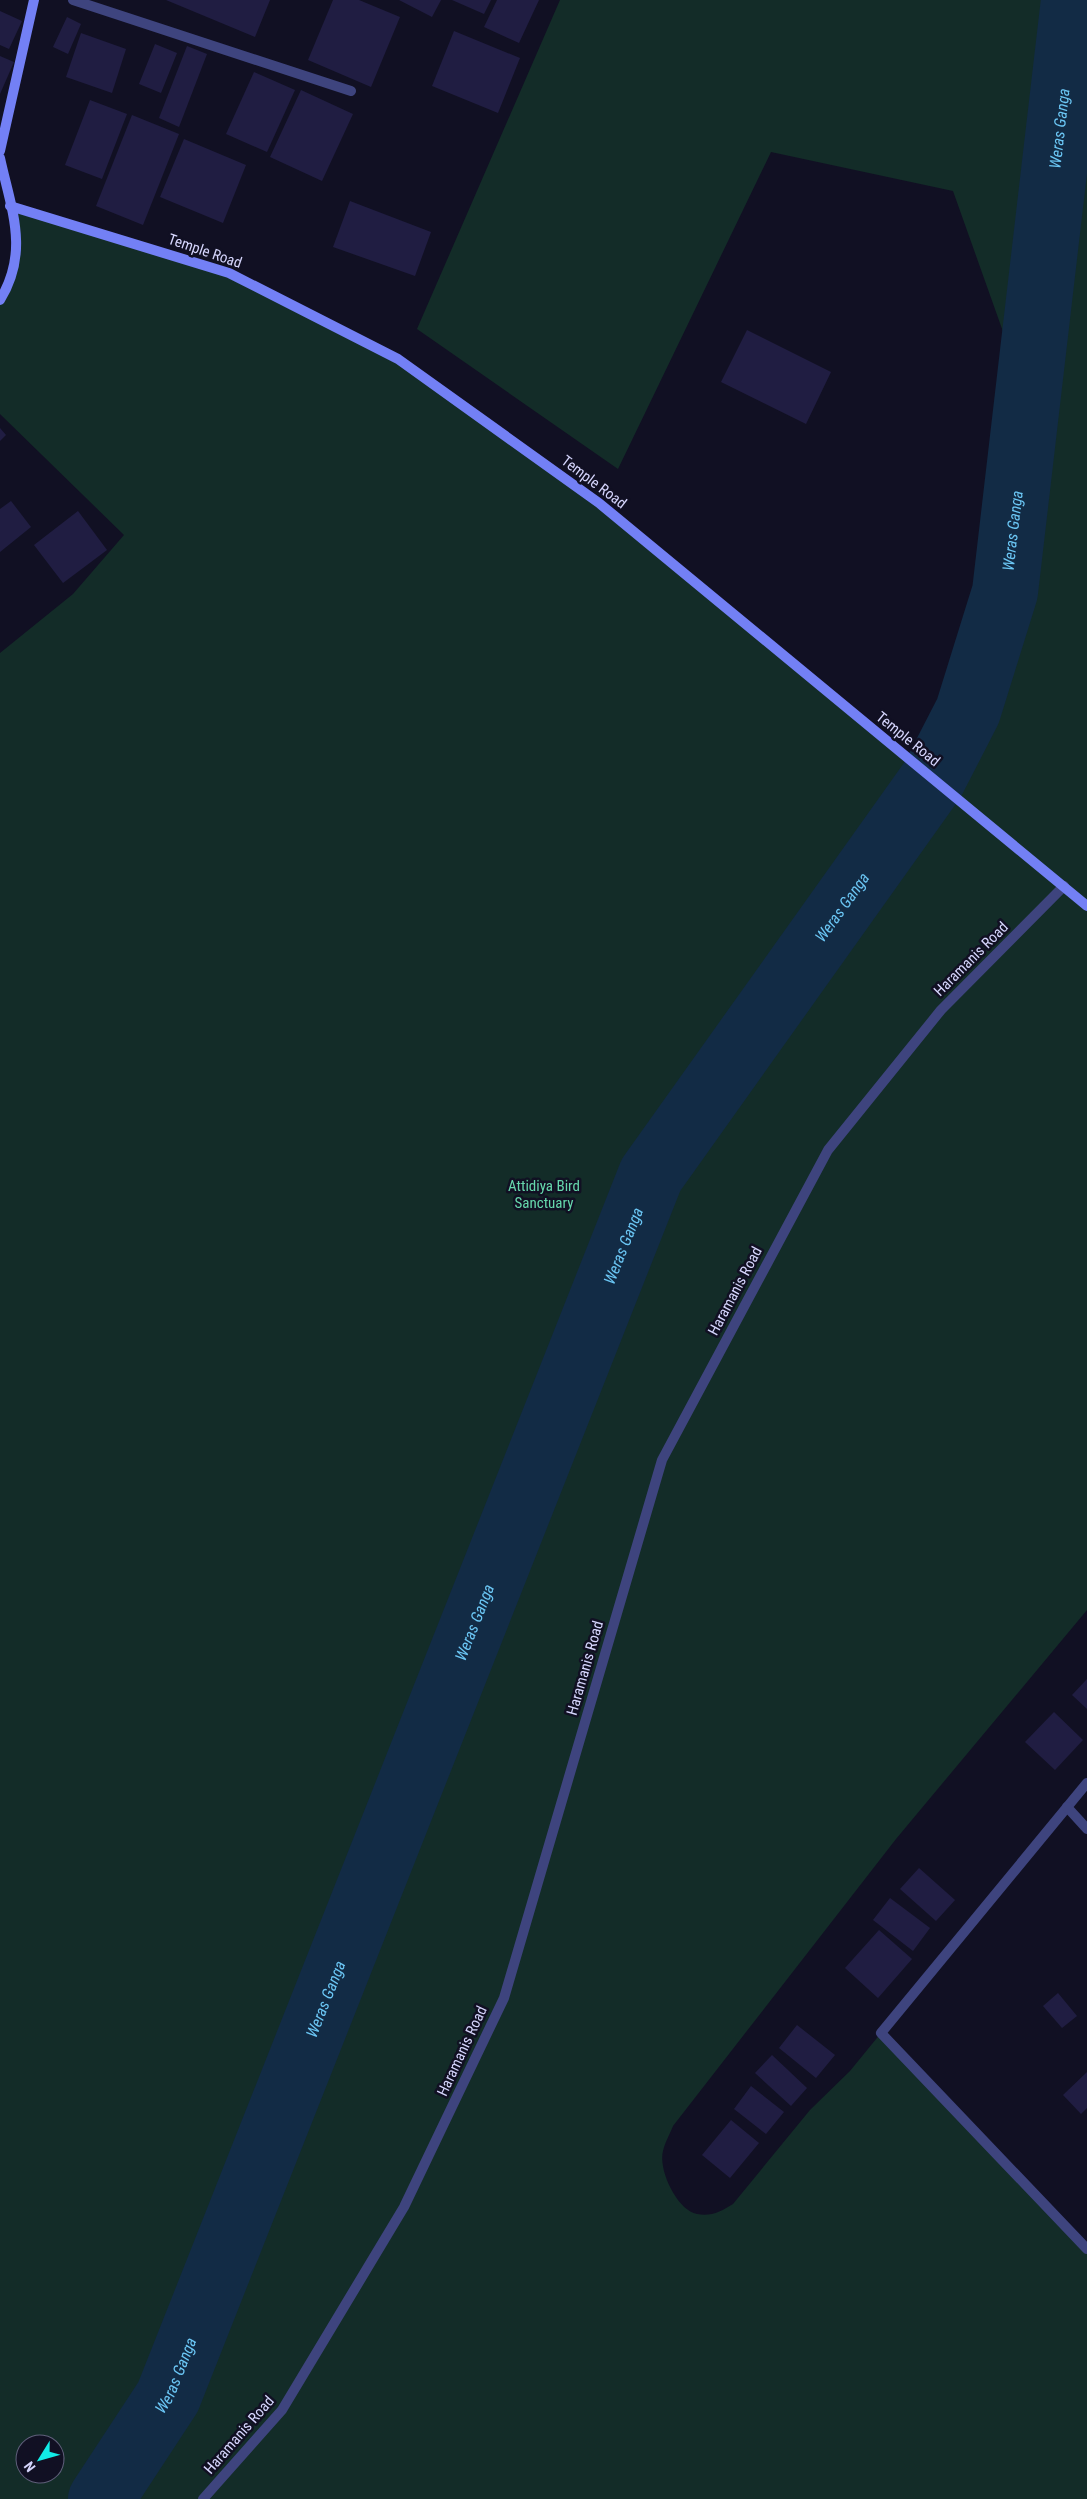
<svg xmlns="http://www.w3.org/2000/svg" width="1087" height="2499" font-family="'Roboto Condensed',sans-serif">
	<style>
		.green { fill: #132c28; fill-rule: evenodd }
		.lines { fill: none; stroke-linecap: round; stroke-linejoin: round }
		.river { stroke: #122b45; stroke-width: 66 }
		.building { fill: #201d42 }
		.street { stroke: #3e447e; stroke-width: 10 }
		.secondary { stroke: #7380f5; stroke-width: 10 }
		.labels { text-anchor: middle; dominant-baseline: central; stroke-width: 5; stroke-linejoin: round; paint-order: stroke }
		.street-label { font-size: 15px; fill: #d5d5fc; stroke: #111023 }
		.park-label { font-size: 15px; fill: #66d7ac; stroke: #111023 }
		.water-label { font-size: 16px; font-style: italic; fill: #6bc6f4; stroke: #111023 }
	</style>
	<rect width="100%" height="100%" fill="#111023"/>
	<path class="green" d="M560,0H1087V1610L896,1839L673,2126C670,2134 665,2142 663,2151C658,2170 677,2210 697,2214C711,2217 722,2211 733,2204L810,2110L850,2071L881,2033L1087,2249V2499H0V653L73,594L124,535L0,414V300L16,260L10,206L229,273L398,359L599,503L933,779L968,711L1005,592L1027,399L953,191L771,152L618,469L417,329ZM25,2444H55V2474H25Z"/>
	<g class="lines">
		<path class="river" id="s1" d="M101,2499L168,2397L651,1175L933,779L968,711L1005,592L1074,0"/>
	</g>
	<g class="building">
		<polygon points="166,0 270,0 255,37"/>
		<polygon points="333,0 359,0 400,17 371,87 308,60"/>
		<polygon points="399,0 441,0 432,17"/>
		<polygon points="452,0 491,0 484,14"/>
		<polygon points="497,0 539,0 519,43 484,27"/>
		<polygon points="0,11 22,21 9,49 0,45"/>
		<polygon points="67,17 81,24 68,54 53,47"/>
		<polygon points="454,31 520,58 498,113 432,86"/>
		<polygon points="81,33 126,49 112,93 66,77"/>
		<polygon points="155,44 177,53 161,93 139,84"/>
		<polygon points="187,46 207,54 179,127 159,118"/>
		<polygon points="0,56 14,62 0,94"/>
		<polygon points="254,72 295,90 267,152 226,134"/>
		<polygon points="301,90 353,114 322,181 270,157"/>
		<polygon points="90,100 127,114 102,179 65,165"/>
		<polygon points="132,115 179,134 143,225 96,206"/>
		<polygon points="184,139 246,165 223,223 160,197"/>
		<polygon points="350,201 431,232 415,276 333,247"/>
		<polygon points="747,330 831,372 806,424 721,382"/>
		<polygon points="0,428 6,435 0,441"/>
		<polygon points="11,501 31,527 0,552 0,509"/>
		<polygon points="78,511 107,550 63,583 34,545"/>
		<polygon points="1087,1679 1087,1709 1072,1695"/>
		<polygon points="1054,1712 1083,1740 1055,1770 1025,1742"/>
		<polygon points="919,1868 955,1900 936,1921 900,1889"/>
		<polygon points="890,1898 930,1928 913,1951 873,1920"/>
		<polygon points="879,1930 912,1959 878,1998 845,1968"/>
		<polygon points="1058,1993 1077,2016 1062,2028 1043,2006"/>
		<polygon points="797,2025 835,2055 816,2078 779,2048"/>
		<polygon points="772,2055 807,2088 791,2106 755,2073"/>
		<polygon points="1087,2072 1087,2108 1081,2114 1063,2095"/>
		<polygon points="751,2086 784,2112 766,2134 734,2109"/>
		<polygon points="731,2120 759,2143 730,2178 702,2155"/>
	</g>
	<g class="lines">
		<g class="street">
			<polyline points="73,0 351,91"/>
			<polyline points="1087,1783 881,2033 1087,2249"/>
			<polyline points="1067,1807 1087,1829"/>
			<polyline points="203,2499 282,2410 404,2207 504,1998 662,1460 828,1150 941,1010 1064,886"/>
		</g>
		<g class="secondary">
			<polyline points="0,151 34,0"/>
			<path d="M0,158C11,209 30,251 0,300"/>
			<polyline points="10,206 229,273 398,359 599,503 1087,906"/>
		</g>
	</g>
	<g class="labels">
		<g class="street-label">
			<text transform="translate(205 251) rotate(19)">Temple Road</text>
			<text transform="translate(594 482) rotate(37)">Temple Road</text>
			<text transform="translate(908 739) rotate(39)">Temple Road</text>
			<text transform="translate(971 959) rotate(-45)">Haramanis Road</text>
			<text transform="translate(735 1291) rotate(-62)">Haramanis Road</text>
			<text transform="translate(585 1668) rotate(-74)">Haramanis Road</text>
			<text transform="translate(462 2051) rotate(-65)">Haramanis Road</text>
			<text transform="translate(239 2435) rotate(-49)">Haramanis Road</text>
		</g>
		<g class="park-label">
			<text x="544" y="1186">Attidiya Bird<tspan x="544" dy="17">Sanctuary</tspan></text>
		</g>
		<g class="water-label">
			<text stroke="none"><textPath href="#s1" startOffset="2590">Weras Ganga</textPath></text>
			<text stroke="none"><textPath href="#s1" startOffset="2185">Weras Ganga</textPath></text>
			<text stroke="none"><textPath href="#s1" startOffset="1765">Weras Ganga</textPath></text>
			<text stroke="none"><textPath href="#s1" startOffset="1360">Weras Ganga</textPath></text>
			<text stroke="none"><textPath href="#s1" startOffset="955">Weras Ganga</textPath></text>
			<text stroke="none"><textPath href="#s1" startOffset="550">Weras Ganga</textPath></text>
			<text stroke="none"><textPath href="#s1" startOffset="145">Weras Ganga</textPath></text>
		</g>
	</g>
	<g transform="translate(40 2459) rotate(233)"><circle r="24" fill="#111023" stroke="#5f5f7a"/>
	<path d="M0-4L9 19L0 12L-9 19Z" fill="#11ebe6"/>
	<text y="-8" font-size="14" font-weight="bold" text-anchor="middle" fill="#d5d5fc">N</text>
	</g>
</svg>
